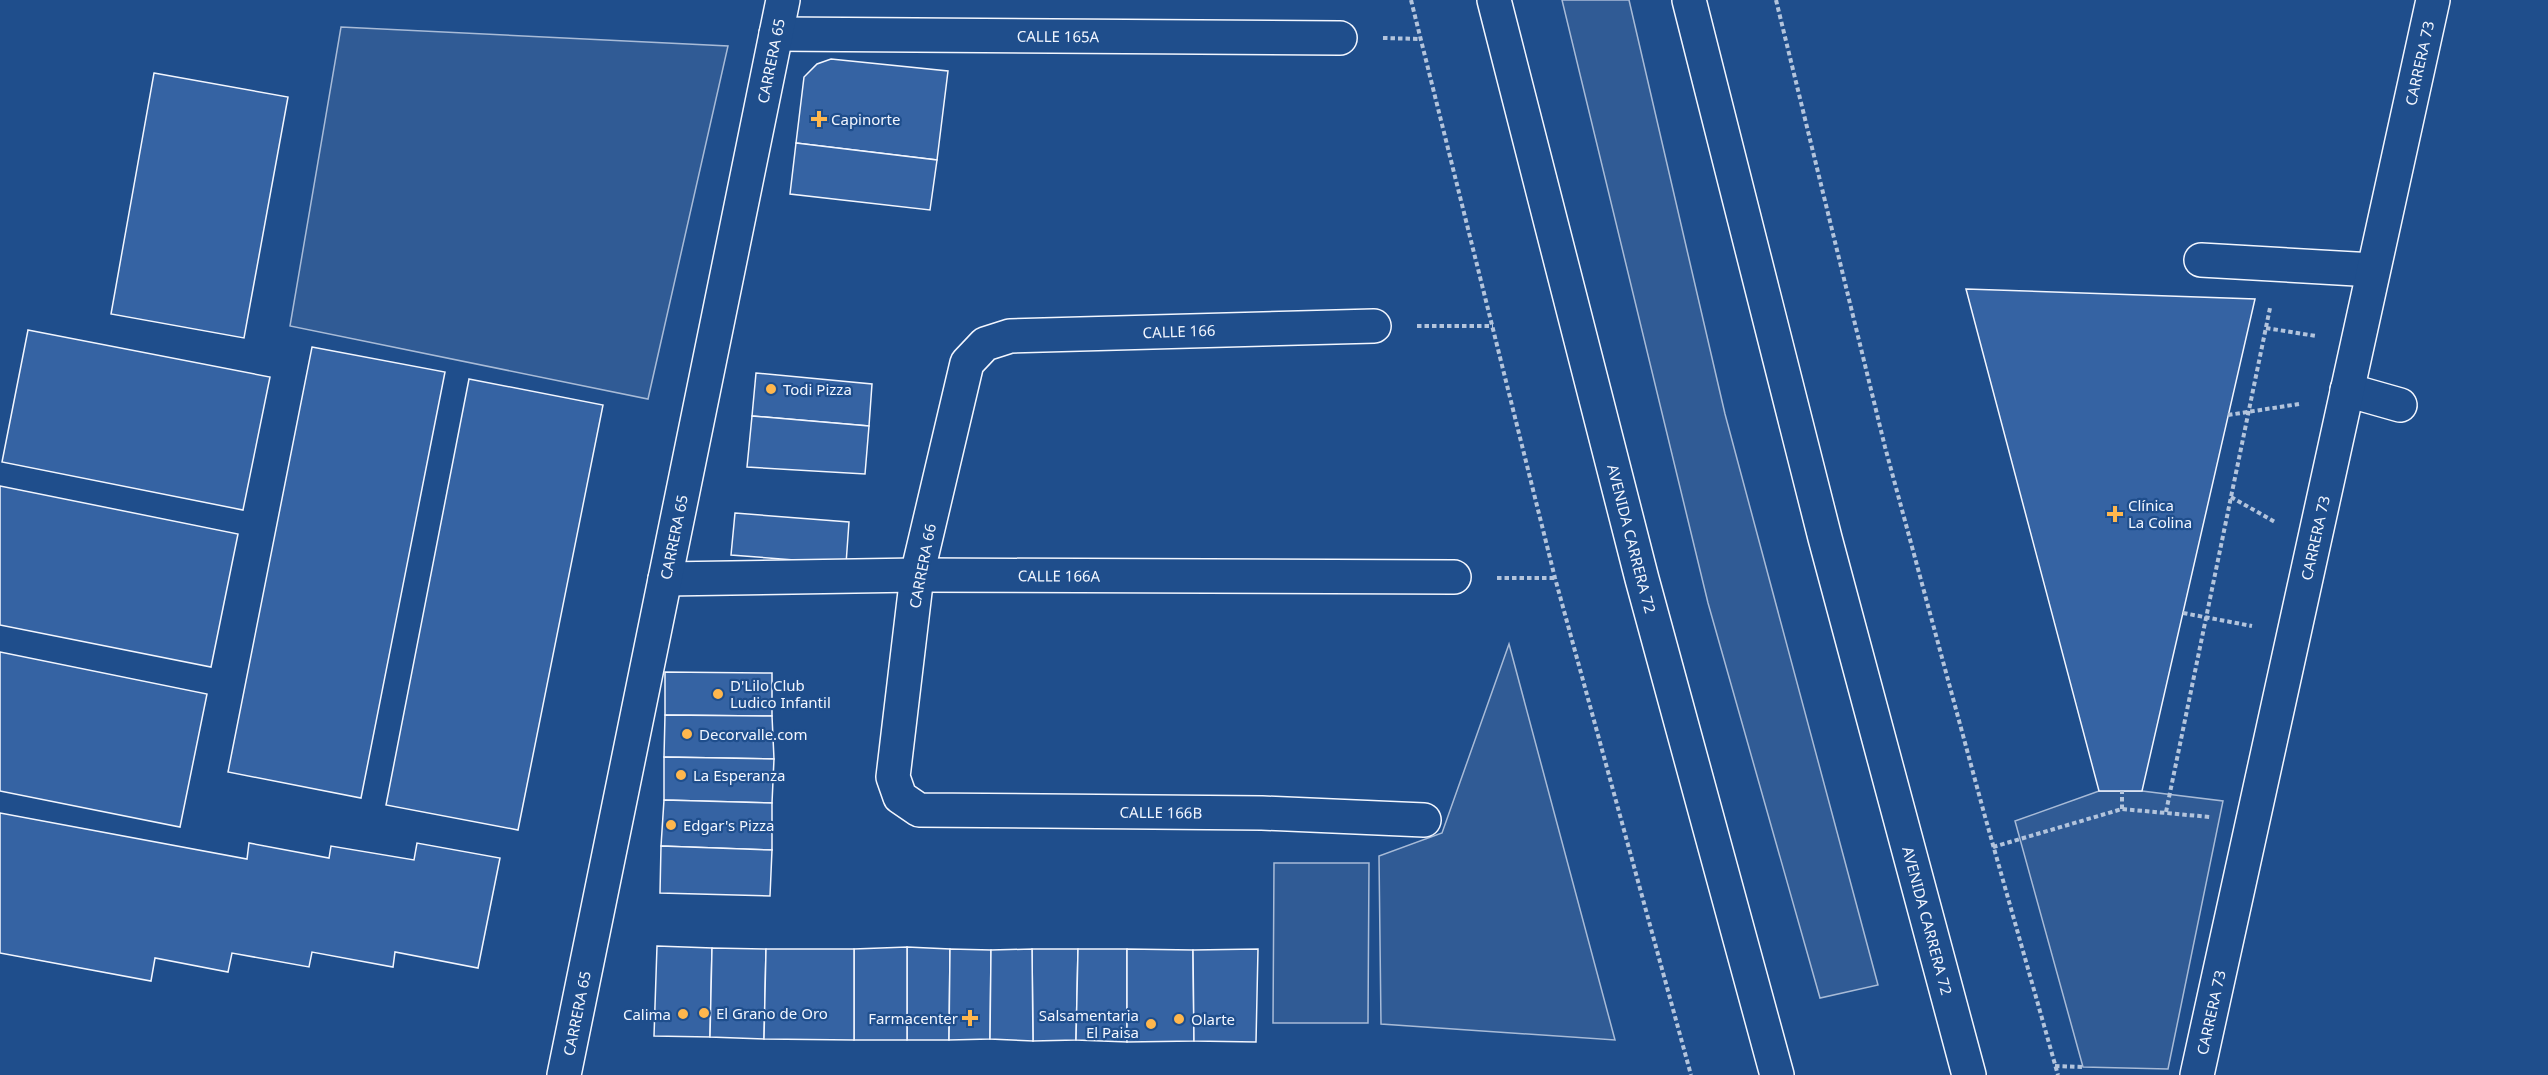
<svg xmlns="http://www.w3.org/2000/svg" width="2548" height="1075" font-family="'Noto Sans',sans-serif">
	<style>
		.built { fill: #305b95; stroke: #a8bbd7; stroke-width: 1.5 }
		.building { fill: #3563a3; stroke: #f2f6ff; stroke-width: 1.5 }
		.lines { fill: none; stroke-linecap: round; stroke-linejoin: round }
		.minor-casing { stroke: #f2f6ff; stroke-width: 36 }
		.highway-casing { stroke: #f2f6ff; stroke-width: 36 }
		.path { stroke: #b3c4dc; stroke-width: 4; stroke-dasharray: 4.5 3; stroke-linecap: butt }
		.minor { stroke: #1f4e8c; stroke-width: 33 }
		.highway { stroke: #1f4e8c; stroke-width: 33 }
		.poi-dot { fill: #ffb74d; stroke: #1f4e8c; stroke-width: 2 }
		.labels { text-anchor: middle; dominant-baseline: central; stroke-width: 4.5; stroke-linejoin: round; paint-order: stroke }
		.street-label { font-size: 15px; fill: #f2f6ff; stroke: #1f4e8c }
		.poi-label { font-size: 15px; fill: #f2f6ff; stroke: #1f4e8c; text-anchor: start }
	</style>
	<rect width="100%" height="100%" fill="#1f4e8c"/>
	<g class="built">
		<polygon points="1562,0 1629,0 1725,414 1878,985 1820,998 1708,603"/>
		<polygon points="341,27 728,46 648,399 290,326"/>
		<polygon points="1509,644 1615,1040 1381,1024 1379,856 1442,833"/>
		<polygon points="2099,791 2142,791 2223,801 2168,1069 2083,1067 2015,821"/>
		<polygon points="1274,863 1369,863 1368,1023 1273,1023"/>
	</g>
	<g class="building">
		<polygon points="831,59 948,71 937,160 796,143 804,77 817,64"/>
		<polygon points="154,73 288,97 244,338 111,314"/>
		<polygon points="796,143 937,160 930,210 790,194"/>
		<polygon points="1966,289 2255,299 2142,791 2099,791"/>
		<polygon points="28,330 270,377 243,510 2,462"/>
		<polygon points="312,347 445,372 361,798 228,772"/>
		<polygon points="756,373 872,384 869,426 752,416"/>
		<polygon points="469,379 603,405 518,830 386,805"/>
		<polygon points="752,416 869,426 865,474 747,467"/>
		<polygon points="0,486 238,534 211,667 0,625"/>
		<polygon points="735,513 849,522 846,564 731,555"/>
		<polygon points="0,652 207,694 180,827 0,791"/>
		<polygon points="665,672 772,673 772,716 665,715"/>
		<polygon points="665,715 772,716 774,759 664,757"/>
		<polygon points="664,757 774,759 772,803 664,800"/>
		<polygon points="664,800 772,803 772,850 661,846"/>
		<polygon points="0,813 247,859 249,843 329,858 331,846 414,860 417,843 500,858 478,968 395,952 393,967 312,952 309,967 232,953 228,972 155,958 151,981 0,953"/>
		<polygon points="661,846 772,850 770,896 660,893"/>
		<polygon points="657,946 712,948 710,1037 654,1036"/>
		<polygon points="907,947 950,949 949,1040 907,1040"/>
		<polygon points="907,947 907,1040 854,1040 854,949"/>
		<polygon points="712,948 766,949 764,1039 710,1037"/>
		<polygon points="766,949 854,949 854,1040 764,1039"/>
		<polygon points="950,949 991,950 990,1039 949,1040"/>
		<polygon points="1032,949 1078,949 1076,1040 1033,1041"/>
		<polygon points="1032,949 1033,1041 990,1039 991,950"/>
		<polygon points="1078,949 1127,949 1127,1042 1076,1040"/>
		<polygon points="1127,949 1193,950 1194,1041 1127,1042"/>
		<polygon points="1258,949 1256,1042 1194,1041 1193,950"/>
	</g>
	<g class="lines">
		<g class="minor-casing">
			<g id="minor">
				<path id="s1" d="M776,34L1340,38"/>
				<polyline points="2201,260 2373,270"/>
				<path id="s2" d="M1374,326L1010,336L985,344L967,363L917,575L893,777L900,797L919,810L1262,813L1424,820"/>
				<polyline points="2347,390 2400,405"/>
				<path id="s3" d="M665,579L917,575L1454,577"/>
				<path id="s4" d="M564,1075L783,0"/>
				<path id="s5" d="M2197,1075L2433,0"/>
			</g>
		</g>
		<g class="highway-casing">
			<g id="highway">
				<path id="s6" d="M1494,0L1642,579L1777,1075"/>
				<path id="s7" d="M1689,0L1825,538L1969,1075"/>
			</g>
		</g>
		<g class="path">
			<polyline points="1411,0 1555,578 1691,1075"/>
			<polyline points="1776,0 1885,447 1984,813 2058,1075"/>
			<polyline points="1383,38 1420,39"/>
			<polyline points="1417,326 1493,326"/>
			<polyline points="2266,328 2316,336"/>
			<polyline points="2228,415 2299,404"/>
			<polyline points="2231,497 2275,522"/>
			<polyline points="1497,578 1555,578"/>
			<polyline points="2183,613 2252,626"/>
			<polyline points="2122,809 2122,791"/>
			<polyline points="2166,812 2270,308"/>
			<polyline points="1993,847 2122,809 2210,817"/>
			<polyline points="2055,1066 2083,1067"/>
		</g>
		<use href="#minor" class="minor"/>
		<use href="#highway" class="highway"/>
	</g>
	<g class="poi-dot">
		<path d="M816 110h6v6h6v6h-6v6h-6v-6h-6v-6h6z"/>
		<circle cx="771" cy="389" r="6"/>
		<path d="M2112 505h6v6h6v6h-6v6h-6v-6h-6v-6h6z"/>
		<circle cx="718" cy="694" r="6"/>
		<circle cx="687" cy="734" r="6"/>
		<circle cx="681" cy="775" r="6"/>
		<circle cx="671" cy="825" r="6"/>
		<circle cx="704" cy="1013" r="6"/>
		<circle cx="683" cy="1014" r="6"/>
		<path d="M967 1009h6v6h6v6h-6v6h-6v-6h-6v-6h6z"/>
		<circle cx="1179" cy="1019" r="6"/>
		<circle cx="1151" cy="1024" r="6"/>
	</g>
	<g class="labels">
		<g class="street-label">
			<text stroke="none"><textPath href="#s1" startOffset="282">CALLE 165A</textPath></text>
			<text stroke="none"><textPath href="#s4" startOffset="1035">CARRERA 65</textPath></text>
			<text stroke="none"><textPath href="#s5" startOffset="1036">CARRERA 73</textPath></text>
			<text transform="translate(1179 331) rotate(-2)">CALLE 166</text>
			<text stroke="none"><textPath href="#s5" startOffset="550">CARRERA 73</textPath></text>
			<text stroke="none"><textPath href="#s4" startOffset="549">CARRERA 65</textPath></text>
			<text stroke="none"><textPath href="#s6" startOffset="556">AVENIDA CARRERA 72</textPath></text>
			<text transform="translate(922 566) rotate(-79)">CARRERA 66</text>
			<text stroke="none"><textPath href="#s3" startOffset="394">CALLE 166A</textPath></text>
			<text stroke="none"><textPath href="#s2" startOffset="1124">CALLE 166B</textPath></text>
			<text stroke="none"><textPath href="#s7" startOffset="951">AVENIDA CARRERA 72</textPath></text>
			<text stroke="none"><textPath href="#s5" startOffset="64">CARRERA 73</textPath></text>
			<text stroke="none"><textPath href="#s4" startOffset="63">CARRERA 65</textPath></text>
		</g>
		<g class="poi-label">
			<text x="831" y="119">Capinorte</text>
			<text x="783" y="389">Todi Pizza</text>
			<text x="2128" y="505">Clínica<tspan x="2128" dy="17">La Colina</tspan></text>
			<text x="730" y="685">D'Lilo Club<tspan x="730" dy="17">Ludico Infantil</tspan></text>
			<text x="699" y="734">Decorvalle.com</text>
			<text x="693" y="775">La Esperanza</text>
			<text x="683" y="825">Edgar's Pizza</text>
			<text x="716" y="1013">El Grano de Oro</text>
			<text x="671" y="1014" text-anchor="end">Calima</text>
			<text x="1139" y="1015" text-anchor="end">Salsamentaria<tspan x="1139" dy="17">El Paisa</tspan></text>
			<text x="958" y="1018" text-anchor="end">Farmacenter</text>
			<text x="1191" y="1019">Olarte</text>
		</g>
	</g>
</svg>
